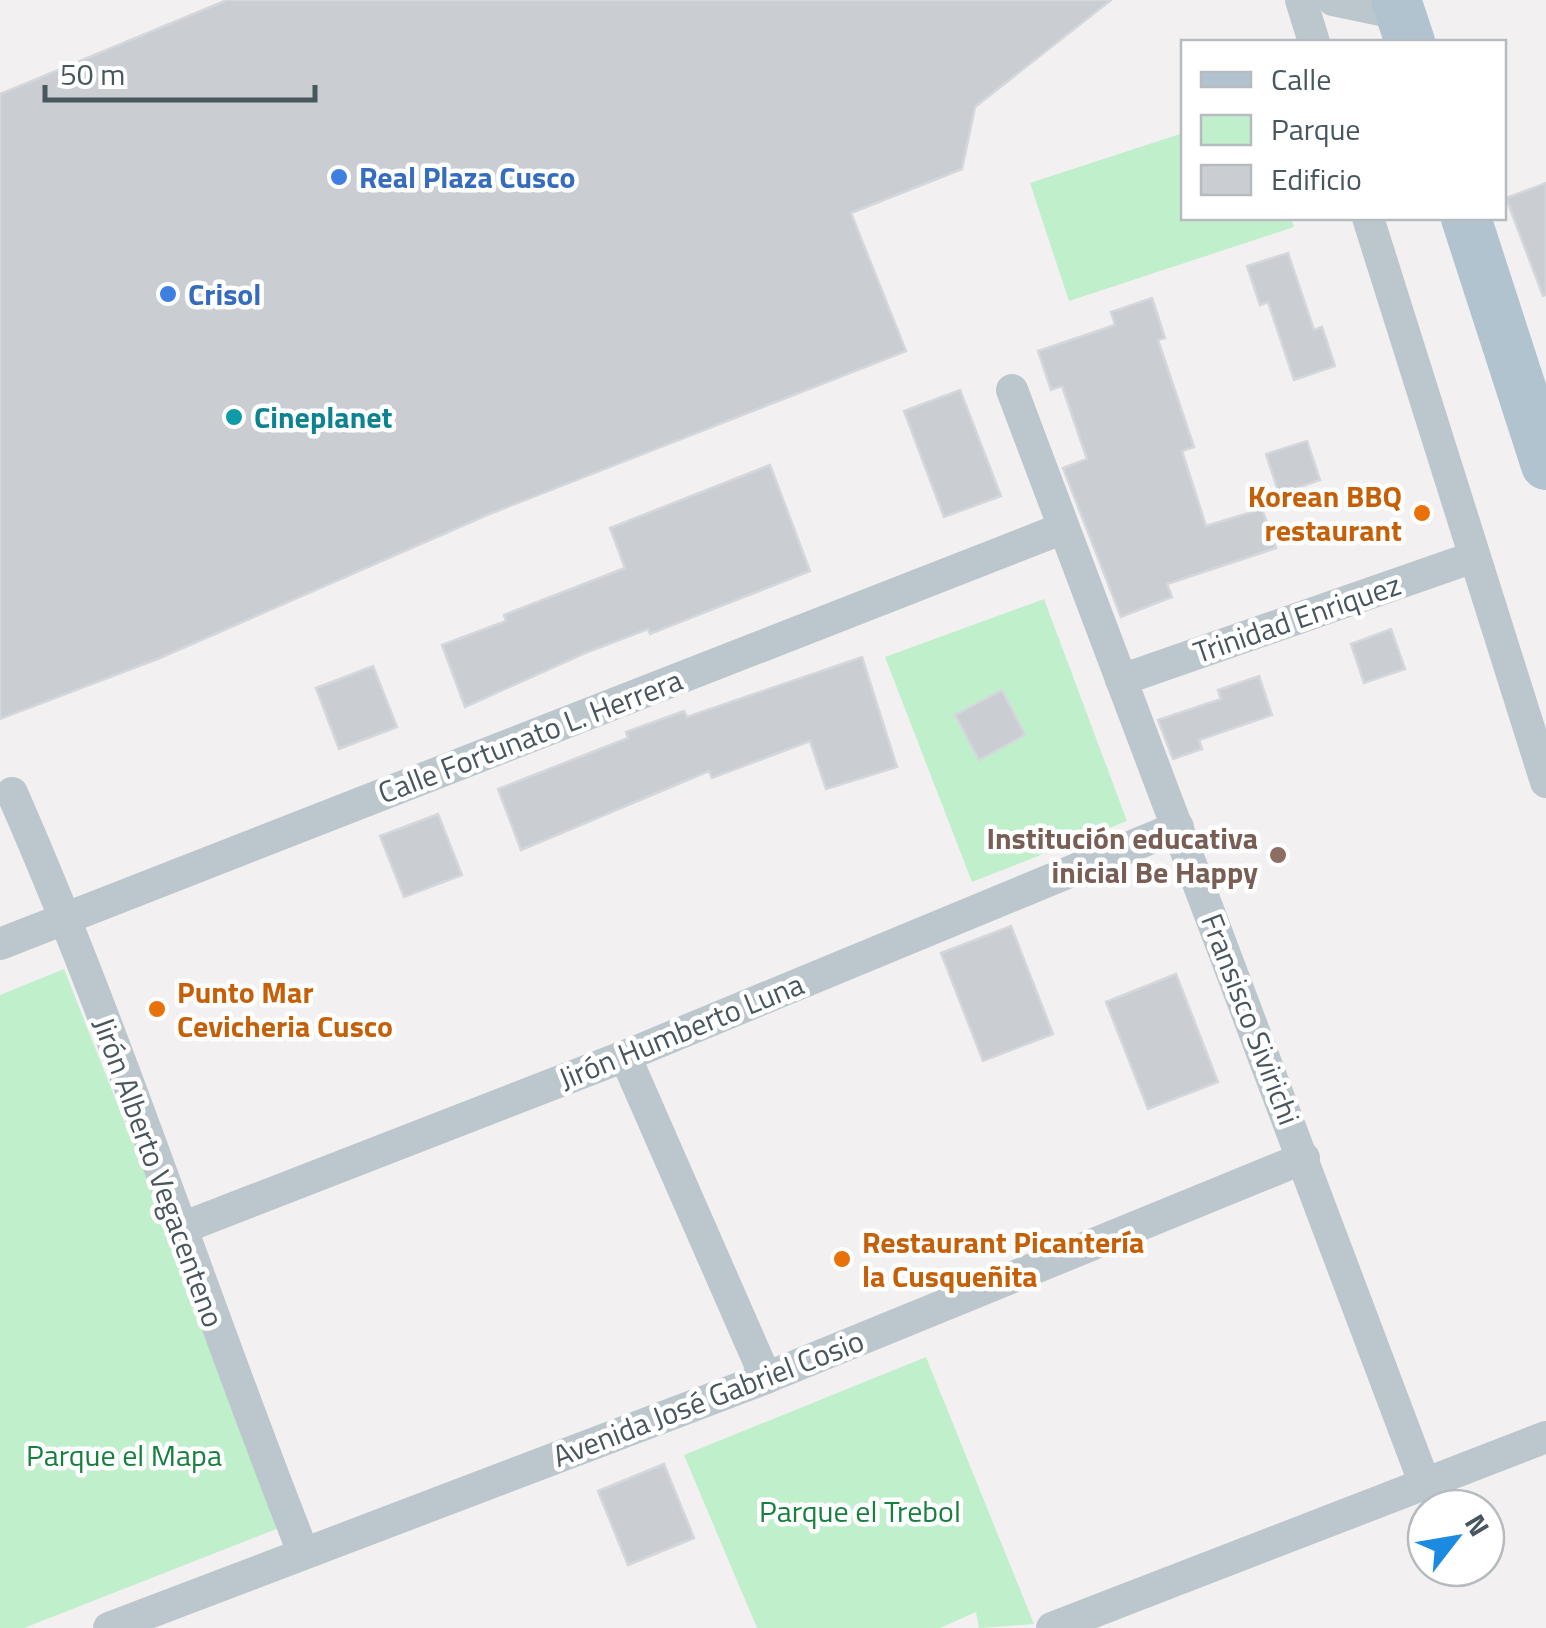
<svg xmlns="http://www.w3.org/2000/svg" width="1546" height="1628" font-family="'Titillium Web',sans-serif">
	<style>
		.green { fill: #c0efcc }
		.building { fill: #caced3; stroke: #d4d7dc; stroke-width: 2.5 }
		.lines { fill: none; stroke-linecap: round; stroke-linejoin: round }
		.minor { stroke: #bcc7cd; stroke-width: 32 }
		.primary { stroke: #b1c3cf; stroke-width: 50 }
		.shop-dot { fill: #3f7fe0; stroke: #fff; stroke-width: 4 }
		.culture-dot { fill: #0f9aa8; stroke: #fff; stroke-width: 4 }
		.food-dot { fill: #e8710a; stroke: #fff; stroke-width: 4 }
		.education-dot { fill: #8d6e63; stroke: #fff; stroke-width: 4 }
		.labels { text-anchor: middle; dominant-baseline: central; stroke-width: 9; stroke-linejoin: round; paint-order: stroke }
		.shop-label { font-size: 30px; font-weight: bold; fill: #366cbe; stroke: #fff; text-anchor: start }
		.culture-label { font-size: 30px; font-weight: bold; fill: #0d838f; stroke: #fff; text-anchor: start }
		.food-label { font-size: 30px; font-weight: bold; fill: #c56008; stroke: #fff; text-anchor: start }
		.street-label { font-size: 30px; fill: #48565e; stroke: #fff }
		.education-label { font-size: 30px; font-weight: bold; fill: #785e54; stroke: #fff; text-anchor: end }
		.park-label { font-size: 30px; fill: #18803f; stroke: #fff }
	</style>
	<rect width="100%" height="100%" fill="#f3f0f1"/>
	<g class="green">
		<polygon points="1183,133 1184,218 1291,218 1294,227 1069,301 1030,183"/>
		<polygon points="1044,599 1127,821 972,882 885,657"/>
		<polygon points="64,969 284,1526 24,1628 0,1628 0,995"/>
		<polygon points="926,1357 1034,1624 979,1628 976,1612 940,1628 757,1628 684,1455"/>
	</g>
	<g class="building">
		<polygon points="227,0 1111,0 975,107 962,169 851,213 906,351 487,515 160,658 0,719 0,94"/>
		<polygon points="1546,183 1546,295 1543,296 1506,198"/>
		<polygon points="1288,253 1314,330 1322,327 1335,366 1294,380 1268,302 1260,305 1247,266"/>
		<polygon points="1152,298 1165,338 1158,340 1194,447 1182,451 1206,526 1262,509 1276,548 1167,584 1172,597 1121,617 1063,468 1087,459 1062,386 1051,390 1038,351 1115,325 1111,312"/>
		<polygon points="960,390 1001,496 944,517 904,411"/>
		<polygon points="1307,441 1320,480 1279,494 1266,454"/>
		<polygon points="770,465 810,571 650,634 648,629 585,653 465,707 442,645 506,621 504,615 625,568 610,528"/>
		<polygon points="1391,629 1405,669 1364,683 1351,644"/>
		<polygon points="862,657 897,767 826,789 810,741 712,778 709,771 521,850 498,789 628,738 626,732 684,711 687,717"/>
		<polygon points="373,666 397,727 339,749 316,688"/>
		<polygon points="1259,676 1272,715 1199,740 1202,749 1173,759 1158,720 1221,699 1218,690"/>
		<polygon points="1002,690 1025,735 979,760 955,715"/>
		<polygon points="438,814 462,875 404,897 380,836"/>
		<polygon points="1011,926 1053,1034 983,1061 941,953"/>
		<polygon points="1176,974 1218,1082 1148,1109 1106,1002"/>
		<polygon points="664,1464 694,1538 628,1565 598,1491"/>
	</g>
	<g class="lines">
		<g class="minor">
			<polyline points="1301,0 1314,42"/>
			<polyline points="1333,0 1400,14"/>
			<polyline points="1368,218 1546,782"/>
			<polyline points="1012,390 1424,1482"/>
			<polyline points="1121,680 1474,557"/>
			<path d="M12,793C121,1041 203,1300 303,1552"/>
			<polyline points="0,944 1061,529"/>
			<polyline points="625,1056 766,1378"/>
			<polyline points="182,1228 625,1056 1178,827"/>
			<polyline points="109,1628 766,1378 1304,1158"/>
			<polyline points="1052,1628 1546,1437"/>
		</g>
		<g class="primary">
			<polyline points="1396,0 1410,42"/>
			<polyline points="1466,218 1546,465"/>
		</g>
	</g>
	<g class="shop-dot">
		<circle cx="339" cy="177" r="10"/>
		<circle cx="168" cy="294" r="10"/>
	</g>
	<circle class="culture-dot" cx="234" cy="417" r="10"/>
	<g class="food-dot">
		<circle cx="1422" cy="513" r="10"/>
		<circle cx="157" cy="1009" r="10"/>
		<circle cx="842" cy="1259" r="10"/>
	</g>
	<circle class="education-dot" cx="1278" cy="855" r="10"/>
	<g class="labels">
		<g class="shop-label">
			<text x="359" y="177">Real Plaza Cusco</text>
			<text x="188" y="294">Crisol</text>
		</g>
		<g class="culture-label">
			<text x="254" y="417">Cineplanet</text>
		</g>
		<g class="food-label">
			<text x="1402" y="496" text-anchor="end">Korean BBQ<tspan x="1402" dy="34">restaurant</tspan></text>
			<text x="177" y="992">Punto Mar<tspan x="177" dy="34">Cevicheria Cusco</tspan></text>
			<text x="862" y="1242">Restaurant Picantería<tspan x="862" dy="34">la Cusqueñita</tspan></text>
		</g>
		<g class="street-label">
			<text transform="translate(1297 618) rotate(-19)">Trinidad Enriquez</text>
			<text transform="translate(530 736) rotate(-21)">Calle Fortunato L. Herrera</text>
			<text transform="translate(1251 1019) rotate(69)">Fransisco Sivirichi</text>
			<text transform="translate(681 1031) rotate(-22)">Jirón Humberto Luna</text>
			<text transform="translate(159 1172) rotate(70)">Jirón Alberto Vegacenteno</text>
			<text transform="translate(708 1398) rotate(-21)">Avenida José Gabriel Cosio</text>
		</g>
		<g class="education-label">
			<text x="1258" y="838">Institución educativa<tspan x="1258" dy="34">inicial Be Happy</tspan></text>
		</g>
		<g class="park-label">
			<text x="124" y="1455">Parque el Mapa</text>
			<text x="860" y="1511">Parque el Trebol</text>
		</g>
	</g>
	<rect x="1181" y="40" width="325" height="180" fill="#ffffff" stroke="#b6bbbf" stroke-width="2.5"/>
	<rect x="1201" y="72" width="50" height="15" fill="#b1c3cf" stroke="#b6bbbf" stroke-width="2.5"/>
	<text x="1271" y="90" font-size="30" fill="#48565e">Calle</text>
	<rect x="1201" y="115" width="50" height="30" fill="#c0efcc" stroke="#b6bbbf" stroke-width="2.5"/>
	<text x="1271" y="140" font-size="30" fill="#48565e">Parque</text>
	<rect x="1201" y="165" width="50" height="30" fill="#caced3" stroke="#b6bbbf" stroke-width="2.5"/>
	<text x="1271" y="190" font-size="30" fill="#48565e">Edificio</text>
	<g transform="translate(1456 1538) rotate(59)"><circle r="48" fill="#ffffff" stroke="#b6bbbf" stroke-width="2.5"/>
	<path d="M0-8L18 38L0 25L-18 38Z" fill="#1b8be2"/>
	<text y="-15" font-size="28" font-weight="bold" text-anchor="middle" fill="#48565e">N</text>
	</g>
	<path d="M45 85v15h270v-15" fill="none" stroke="#48565e" stroke-width="5"/>
	<text x="60" y="85" font-size="30" fill="#48565e" stroke="#ffffff" stroke-width="8" paint-order="stroke">50 m</text>
</svg>
